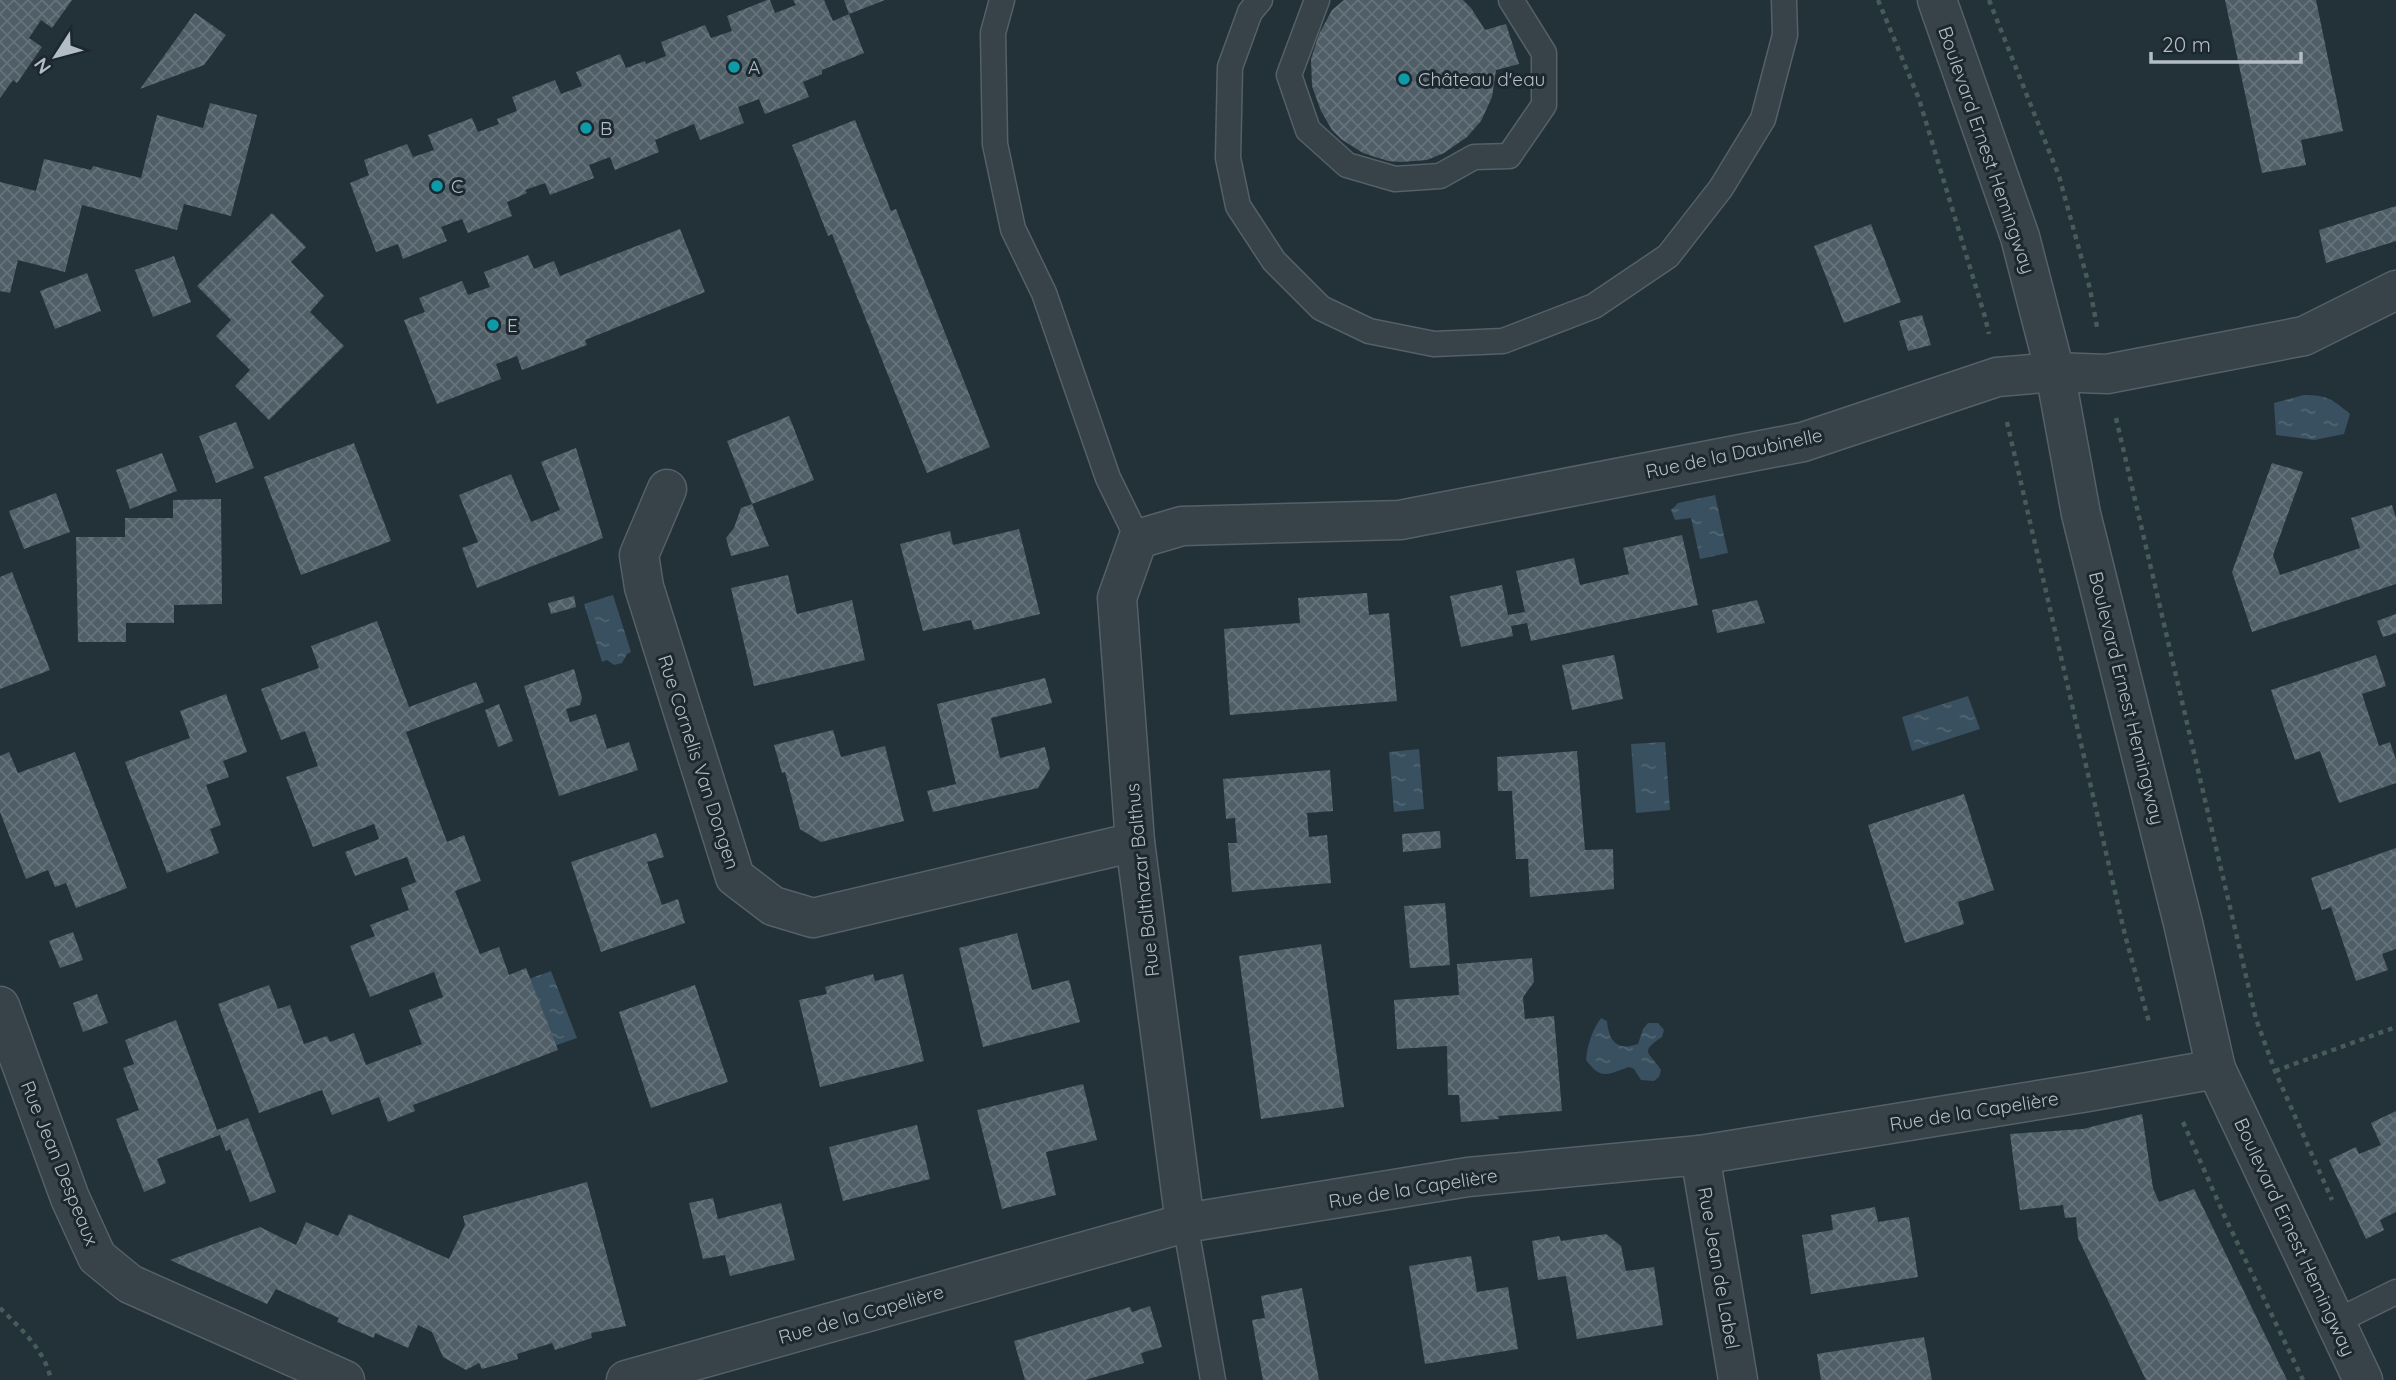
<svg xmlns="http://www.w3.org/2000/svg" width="2396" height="1380" font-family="Quicksand,sans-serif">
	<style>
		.water { fill: url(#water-ripples) }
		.building { fill: url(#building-cross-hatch) }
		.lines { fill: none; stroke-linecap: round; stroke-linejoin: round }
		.lane-casing { stroke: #556067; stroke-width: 27 }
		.street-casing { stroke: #556067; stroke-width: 41 }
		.path { stroke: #475b59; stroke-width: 4.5; stroke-dasharray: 5 5; stroke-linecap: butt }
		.lane { stroke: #374249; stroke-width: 24 }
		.street { stroke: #374249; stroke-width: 38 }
		.culture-dot { fill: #0f9aa8; stroke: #1c272e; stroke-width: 2.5 }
		.labels { text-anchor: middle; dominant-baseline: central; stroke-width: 6; stroke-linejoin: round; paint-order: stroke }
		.poi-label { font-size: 19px; fill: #b2bdc5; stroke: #1c272e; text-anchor: start }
		.street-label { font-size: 19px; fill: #b2bdc5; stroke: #1c272e }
	</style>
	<defs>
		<pattern id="water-ripples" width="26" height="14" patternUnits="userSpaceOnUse" patternTransform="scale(1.75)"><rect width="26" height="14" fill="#38505f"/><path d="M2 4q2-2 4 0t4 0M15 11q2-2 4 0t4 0" fill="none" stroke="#526774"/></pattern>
		<pattern id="building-cross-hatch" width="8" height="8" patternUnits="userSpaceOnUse" patternTransform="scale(1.75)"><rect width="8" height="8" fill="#4f5e67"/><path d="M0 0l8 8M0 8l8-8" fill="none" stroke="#66737b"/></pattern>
	</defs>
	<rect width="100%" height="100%" fill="#233139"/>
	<g class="water">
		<path d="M2304,395C2327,395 2332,399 2350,414L2344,434L2314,440L2276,435L2274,403Z"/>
		<polygon points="1715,495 1728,553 1700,559 1691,518 1675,520 1671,510 1678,503"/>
		<polygon points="613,595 631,652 627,654 622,663 614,665 607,660 602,662 584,604"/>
		<polygon points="1968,696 1980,729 1912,751 1902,717"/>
		<polygon points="1665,742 1670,810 1636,813 1631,744"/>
		<polygon points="1419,749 1424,809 1394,812 1389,752"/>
		<polygon points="551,971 577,1038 551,1047 526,980"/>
		<path d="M1601,1018L1607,1021C1609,1043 1618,1051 1638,1044L1643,1029L1648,1023H1658L1664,1030L1662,1037C1638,1053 1650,1052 1661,1070L1659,1077L1654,1081L1641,1080L1634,1069L1629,1067C1608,1074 1601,1081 1586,1060C1587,1046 1592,1030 1601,1018Z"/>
	</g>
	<g class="building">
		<polygon points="0,0 72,0 52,28 41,20 29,38 42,47 17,83 13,80 0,98"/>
		<polygon points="767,0 770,0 775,13 796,5 793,0 824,0 833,21 849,14 864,53 822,70 822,74 803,82 809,97 765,114 759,99 738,107 744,123 700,140 694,124 655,140 659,152 615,170 610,157 589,165 594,178 550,195 545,183 525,190 527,193 507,202 512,216 468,233 462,219 441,227 447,241 403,259 398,244 376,252 350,183 369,175 364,160 407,144 413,157 434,150 428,135 472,118 478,132 499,124 497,119 517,111 512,97 555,80 561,94 582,86 576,72 620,54 626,68 645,61 646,64 666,56 661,42 705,25 711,38 732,31 727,16"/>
		<polygon points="844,0 885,0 849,14"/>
		<polygon points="1344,0 1463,0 1471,8 1485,30 1506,24 1519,64 1496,70 1492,97 1481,121 1467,137 1444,153 1427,160 1401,162 1388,161 1363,153 1341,139 1332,130 1321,111 1312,86 1311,59 1319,34 1332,10"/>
		<polygon points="2225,0 2316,0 2343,131 2301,140 2306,165 2262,173"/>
		<polygon points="195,13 226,35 204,65 140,89"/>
		<polygon points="210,103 257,115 231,216 184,204 177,230 82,205 65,272 18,260 10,293 0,291 0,182 36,191 44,159 91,170 93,166 141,178 157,115 203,128"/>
		<polygon points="855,120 891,211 896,209 990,447 927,473 832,234 828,236 792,145"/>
		<polygon points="2396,206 2396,241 2326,263 2319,230"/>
		<polygon points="272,213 306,247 291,262 324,296 310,312 344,346 269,420 235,386 250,370 216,336 231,320 197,286"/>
		<polygon points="1871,224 1901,302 1844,323 1814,246"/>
		<polygon points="680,229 705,292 585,340 587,345 522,370 517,356 496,364 501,379 437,404 404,320 425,312 419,298 462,281 468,295 490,287 484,272 528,255 534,269 554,261 560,276"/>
		<polygon points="174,256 191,302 153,317 135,270"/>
		<polygon points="87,273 101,311 55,329 40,291"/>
		<polygon points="1922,315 1931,345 1908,351 1899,321"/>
		<polygon points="789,416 814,480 752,504 727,441"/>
		<polygon points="236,422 254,468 216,483 199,436"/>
		<polygon points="354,443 391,541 301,575 264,477"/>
		<polygon points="576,448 603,538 477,588 462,548 478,542 459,495 511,474 531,522 560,510 541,462"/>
		<polygon points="162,453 177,491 130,509 116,470"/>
		<polygon points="2272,463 2303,472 2273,555 2280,575 2360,548 2351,518 2392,505 2396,518 2396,584 2252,632 2232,572"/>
		<polygon points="56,493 70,532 24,549 9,511"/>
		<polygon points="221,499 222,604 174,605 174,623 126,623 126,642 78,642 76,537 125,537 125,518 173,518 173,500"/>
		<polygon points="752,504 769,546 731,556 726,538 734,528 741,508"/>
		<polygon points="1019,529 1040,614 974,630 971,620 923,631 900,544 950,531 953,545"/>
		<polygon points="1682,535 1698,605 1531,641 1527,623 1511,626 1513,636 1461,647 1450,596 1502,585 1508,615 1525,612 1516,571 1574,558 1580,585 1629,574 1623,548"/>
		<polygon points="12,572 50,670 0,689 0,577"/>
		<polygon points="788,575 797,614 852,600 865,660 754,686 731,588"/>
		<polygon points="1367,593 1369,615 1389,613 1397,701 1230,715 1224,629 1300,623 1298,598"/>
		<polygon points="574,596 576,607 551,614 548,603"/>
		<polygon points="1757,600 1765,623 1717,633 1712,610"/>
		<polygon points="2396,614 2396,633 2383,637 2377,621"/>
		<polygon points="377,621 409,707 476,682 484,702 406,732 447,842 464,835 481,881 455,891 480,954 499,947 509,975 526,968 558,1050 413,1105 415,1111 388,1122 379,1097 332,1115 322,1090 259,1113 218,1004 269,985 278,1009 290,1005 304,1044 327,1036 330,1042 354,1033 366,1065 422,1044 409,1010 443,997 434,972 370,997 350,946 375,936 370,925 409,910 401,888 416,882 407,857 355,876 345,852 379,839 374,824 313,847 286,777 318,766 305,731 281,740 261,689 319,668 311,646"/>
		<polygon points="1614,655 1623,699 1572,710 1562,665"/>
		<polygon points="2376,655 2386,686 2362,694 2379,746 2390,742 2396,760 2396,783 2339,803 2320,751 2295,760 2271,690"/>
		<polygon points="574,669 582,698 580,705 566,709 570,722 596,714 607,749 629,742 638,770 559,796 524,686"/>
		<polygon points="1045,678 1052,703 991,718 1000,758 1045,747 1050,768 1038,788 933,812 927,791 956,784 937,704"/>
		<polygon points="226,694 247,752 223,761 229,777 206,785 221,825 210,829 219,853 167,873 125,762 190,738 180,711"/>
		<polygon points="499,704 513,741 498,747 485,710"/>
		<polygon points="833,730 841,757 885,746 904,821 821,842 800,829 785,772 782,773 774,745"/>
		<polygon points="1577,751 1585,850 1613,849 1614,889 1530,897 1528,859 1516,859 1512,791 1498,791 1497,757"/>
		<polygon points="9,752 18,773 75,752 127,888 76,908 66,883 55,887 48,870 26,879 0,812 0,756"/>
		<polygon points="1330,770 1333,811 1307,813 1309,837 1327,835 1331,883 1232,892 1228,843 1237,843 1235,818 1226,819 1223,779"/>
		<polygon points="1964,794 1994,890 1958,902 1964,924 1905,943 1868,825"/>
		<polygon points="1440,831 1441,848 1403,852 1402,834"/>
		<polygon points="656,833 664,857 647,862 662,905 678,899 685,923 601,952 571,862"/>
		<polygon points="2396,848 2396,949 2382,954 2388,970 2356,981 2331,907 2322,910 2311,878"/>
		<polygon points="1445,903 1450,965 1410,968 1404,906"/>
		<polygon points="73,932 83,960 60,968 49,941"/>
		<polygon points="1017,933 1032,990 1069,980 1080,1022 983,1047 959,948"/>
		<polygon points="1321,944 1344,1107 1261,1119 1239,956"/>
		<polygon points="1532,958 1534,982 1523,997 1525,1019 1554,1016 1562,1111 1498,1116 1499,1119 1461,1122 1459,1095 1448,1095 1447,1046 1397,1049 1394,1000 1459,995 1457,964"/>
		<polygon points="873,974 875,981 903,974 924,1061 820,1087 799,1000 827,994 825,987"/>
		<polygon points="695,985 728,1082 651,1108 619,1012"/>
		<polygon points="97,994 108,1023 83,1032 73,1003"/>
		<polygon points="176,1020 217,1130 248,1118 276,1192 250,1202 230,1149 226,1151 220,1135 157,1159 166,1183 144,1192 116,1119 139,1110 123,1068 134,1064 125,1040"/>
		<polygon points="1083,1084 1097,1140 1046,1152 1056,1195 1002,1209 977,1110"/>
		<polygon points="2396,1111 2396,1212 2380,1220 2384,1230 2366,1239 2329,1160 2356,1147 2359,1154 2381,1145 2371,1123"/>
		<polygon points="2142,1114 2153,1188 2159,1202 2194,1189 2287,1380 2146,1380 2078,1238 2076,1217 2065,1218 2063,1205 2020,1210 2010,1134 2083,1129"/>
		<polygon points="917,1125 930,1179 843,1201 829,1147"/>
		<polygon points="587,1182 626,1326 591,1333 592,1338 555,1350 552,1343 517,1354 518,1359 482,1369 479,1363 466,1370 443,1357 432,1332 418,1325 408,1348 375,1333 374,1338 337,1322 339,1318 276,1289 267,1304 170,1260 260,1227 296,1245 306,1222 338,1236 349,1214 449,1259 465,1225 463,1216"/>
		<polygon points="713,1198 718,1219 781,1203 795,1260 730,1276 725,1255 703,1259 689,1203"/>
		<polygon points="1875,1207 1878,1222 1909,1217 1918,1277 1811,1294 1802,1235 1833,1230 1831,1215"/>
		<polygon points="1606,1234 1621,1246 1626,1271 1654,1267 1663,1325 1577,1339 1566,1276 1538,1280 1532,1241 1559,1236 1561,1241"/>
		<polygon points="1471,1256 1477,1292 1508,1287 1518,1349 1425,1364 1409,1266"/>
		<polygon points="1302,1288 1319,1380 1263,1380 1252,1320 1265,1318 1261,1296"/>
		<polygon points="1150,1306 1162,1347 1141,1353 1144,1363 1085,1380 1025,1380 1014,1341 1130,1307 1132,1312"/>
		<polygon points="1924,1337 1932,1380 1821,1380 1817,1354"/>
	</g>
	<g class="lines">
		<g class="lane-casing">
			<g id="lane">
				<polyline points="1002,0 993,33 995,144 1013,229 1044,293 1108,478 1138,539"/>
				<polyline points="1260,0 1250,12 1230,67 1228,158 1238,206 1274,261 1321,308 1369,331 1434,344 1503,341 1594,306 1668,256 1721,188 1763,119 1785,35 1784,0"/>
				<polyline points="1317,0 1289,75 1308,130 1347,165 1395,179 1440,176 1474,157 1509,156 1544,105 1544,53 1511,0"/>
				<polyline points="1185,1223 1213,1380"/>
				<polyline points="2335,1322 2396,1292"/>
			</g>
		</g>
		<g class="street-casing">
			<g id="street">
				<polyline points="1937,0 2020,237 2055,372 2081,514 2183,923 2216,1069 2363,1380"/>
				<polyline points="667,489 639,555 644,587 735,877 773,906 813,918 1135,842"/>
				<polyline points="0,1006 70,1198 97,1257 130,1284 345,1380"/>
				<polyline points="1700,1155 1738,1380"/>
				<polyline points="1185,1223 1135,842 1117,598 1138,539 1182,526 1400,520 1803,442 1997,377 2055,372 2107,374 2304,336 2396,290"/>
				<polyline points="626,1380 1185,1223 1468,1177 1700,1155 2088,1092 2216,1069"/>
			</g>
		</g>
		<g class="path">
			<polyline points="1878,0 1919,99 1985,317 1989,334"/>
			<polyline points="1989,0 2059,176 2090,289 2097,327"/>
			<polyline points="2116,418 2256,1019 2275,1071 2332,1200"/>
			<polyline points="2007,422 2125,935 2149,1022"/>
			<polyline points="2275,1071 2396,1027"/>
			<polyline points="2183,1122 2224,1215 2303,1380"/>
			<path d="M0,1308C21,1329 45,1350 51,1380"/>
		</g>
		<use href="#lane" class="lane"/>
		<use href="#street" class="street"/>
	</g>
	<g class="culture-dot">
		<circle cx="734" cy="67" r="7"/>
		<circle cx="1404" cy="79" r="7"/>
		<circle cx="586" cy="128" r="7"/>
		<circle cx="437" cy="186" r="7"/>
		<circle cx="493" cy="325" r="7"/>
	</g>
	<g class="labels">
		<g class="poi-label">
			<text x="748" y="67">A</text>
			<text x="1418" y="79">Château d'eau</text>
			<text x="600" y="128">B</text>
			<text x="451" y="186">C</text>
			<text x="507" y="325">E</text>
		</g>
		<g class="street-label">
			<text transform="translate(1987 150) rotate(71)">Boulevard Ernest Hemingway</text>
			<text transform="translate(1734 453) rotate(-12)">Rue de la Daubinelle</text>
			<text transform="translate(2127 698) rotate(76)">Boulevard Ernest Hemingway</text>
			<text transform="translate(699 762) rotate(72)">Rue Cornelis Van Dongen</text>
			<text transform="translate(1142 880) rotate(-96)">Rue Balthazar Balthus</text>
			<text transform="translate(1974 1111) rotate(-9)">Rue de la Capelière</text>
			<text transform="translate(60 1163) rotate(68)">Rue Jean Despeaux</text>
			<text transform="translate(1413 1188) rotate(-9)">Rue de la Capelière</text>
			<text transform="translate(2295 1237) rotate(65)">Boulevard Ernest Hemingway</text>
			<text transform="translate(1719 1268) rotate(80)">Rue Jean de Label</text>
			<text transform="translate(861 1314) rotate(-16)">Rue de la Capelière</text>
		</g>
	</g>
	<g transform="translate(56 56) rotate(234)" stroke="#1c272e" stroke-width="5" paint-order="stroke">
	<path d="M0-5L12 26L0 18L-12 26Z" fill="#b2bdc5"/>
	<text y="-10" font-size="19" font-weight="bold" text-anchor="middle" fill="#b2bdc5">N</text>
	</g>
	<path d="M2151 52v10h150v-10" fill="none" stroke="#b2bdc5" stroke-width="3.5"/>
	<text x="2162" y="52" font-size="21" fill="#b2bdc5" stroke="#1c272e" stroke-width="5" paint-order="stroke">20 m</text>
</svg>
